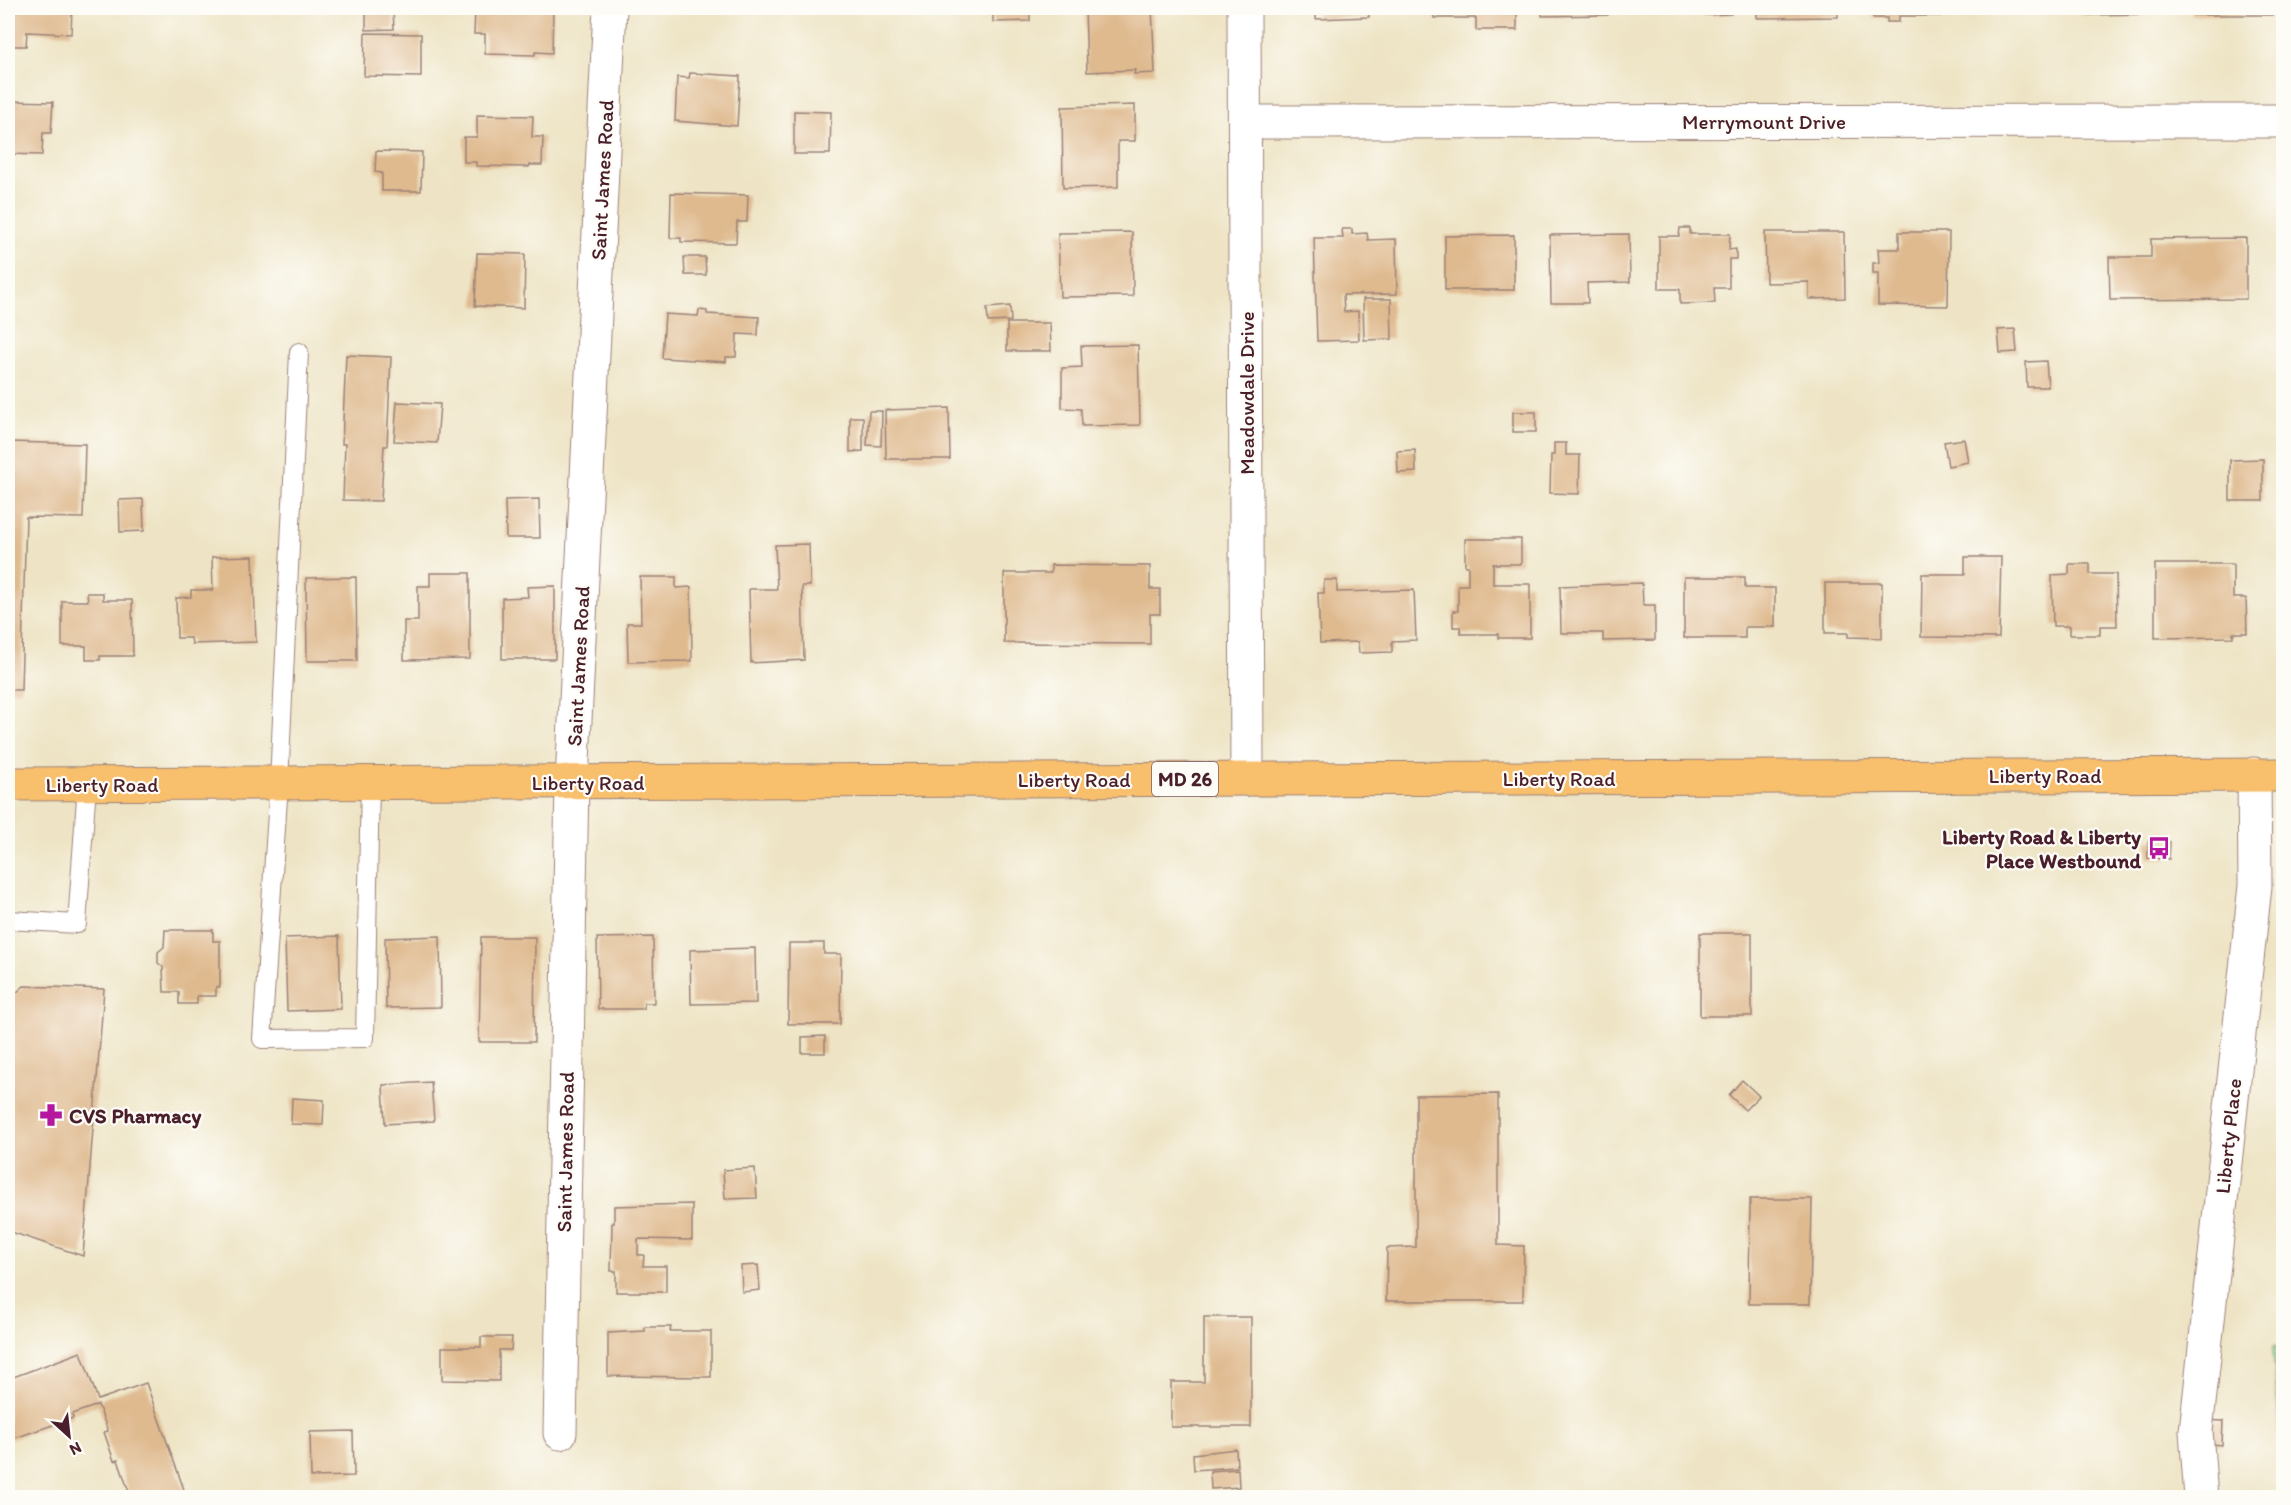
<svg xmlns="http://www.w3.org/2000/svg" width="2291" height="1505" font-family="Itim,sans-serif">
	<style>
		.green { fill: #96df9a; stroke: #707f62; stroke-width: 1.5 }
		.building { fill: #dfba8f }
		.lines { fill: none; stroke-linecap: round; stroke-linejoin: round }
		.service-casing { stroke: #9c8278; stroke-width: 20 }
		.minor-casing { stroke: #9c8278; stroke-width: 35 }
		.primary-casing { stroke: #9c8278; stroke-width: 35 }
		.service { stroke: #fff; stroke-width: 18 }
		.minor { stroke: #fff; stroke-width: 33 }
		.primary { stroke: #f8bf6c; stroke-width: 33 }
		.labels { text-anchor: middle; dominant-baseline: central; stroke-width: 4.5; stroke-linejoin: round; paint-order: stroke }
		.shield { fill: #fdfcf7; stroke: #806168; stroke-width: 1.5 }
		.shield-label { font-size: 20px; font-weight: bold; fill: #4a1f2b }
		.street-label { font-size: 21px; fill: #4a1f2b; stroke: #fdfcf7 }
		.poi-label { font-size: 21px; font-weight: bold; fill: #4a1f2b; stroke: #fdfcf7; text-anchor: end }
	</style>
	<rect width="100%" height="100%" fill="#fdfcf7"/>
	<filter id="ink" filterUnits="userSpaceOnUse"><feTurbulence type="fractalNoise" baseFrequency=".0167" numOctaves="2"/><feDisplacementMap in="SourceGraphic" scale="12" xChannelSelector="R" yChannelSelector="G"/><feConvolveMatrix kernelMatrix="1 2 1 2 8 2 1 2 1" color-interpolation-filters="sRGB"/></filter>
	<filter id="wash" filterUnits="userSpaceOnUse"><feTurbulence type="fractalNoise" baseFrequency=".008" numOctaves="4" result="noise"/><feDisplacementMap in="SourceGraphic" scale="24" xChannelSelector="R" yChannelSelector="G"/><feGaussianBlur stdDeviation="1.35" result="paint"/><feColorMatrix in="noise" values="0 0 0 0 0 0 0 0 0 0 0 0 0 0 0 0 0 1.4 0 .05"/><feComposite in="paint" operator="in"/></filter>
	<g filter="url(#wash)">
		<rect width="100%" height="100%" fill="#eee4c5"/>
		<polygon class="green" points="2283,1346 2284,1346 2283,1473 2273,1347"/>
		<g id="blocks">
			<g class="building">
				<polygon points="8,8 72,8 71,34 27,32 26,46 8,46"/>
				<polygon points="475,8 553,9 552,53 535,52 535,55 485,54 485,34 474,34"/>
				<polygon points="993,8 1030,8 1030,21 993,22"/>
				<polygon points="1085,8 1152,8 1155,73 1134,74 1135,70 1087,72"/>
				<polygon points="1316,8 1410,8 1411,11 1369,13 1369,17 1316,19"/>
				<polygon points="1434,8 1517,8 1517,30 1476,30 1476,18 1434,18"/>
				<polygon points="1542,8 1608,8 1608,15 1542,16"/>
				<polygon points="1703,8 1731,8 1731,14 1703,15"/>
				<polygon points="1757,8 1838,8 1838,17 1757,18"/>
				<polygon points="1873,8 1941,8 1941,16 1899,16 1899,22 1887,22 1887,18 1873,18"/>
				<polygon points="1978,8 2056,8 2056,14 1978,11"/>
				<polygon points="2081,8 2159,8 2159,14 2081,15"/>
				<rect x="2192" y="8" width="80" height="7"/>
				<polygon points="366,10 393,10 394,29 366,30"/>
				<polygon points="365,33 421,34 421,77 364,76"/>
				<polygon points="690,73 740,76 737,126 675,121 677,77 689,78"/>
				<polygon points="8,101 53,102 51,133 43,133 42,155 8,154"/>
				<polygon points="1135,105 1135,141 1118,141 1118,187 1063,188 1062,107"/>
				<polygon points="794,111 831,112 830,154 794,154"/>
				<polygon points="477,115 533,116 532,137 543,137 542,165 529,165 529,167 476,166 476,162 464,162 464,137 477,137"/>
				<polygon points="376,151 422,152 421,191 382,191 382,173 375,172"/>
				<polygon points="671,193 748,195 747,222 737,222 736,243 681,242 681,238 670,238"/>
				<polygon points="1680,228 1690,228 1690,234 1730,234 1729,250 1736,249 1736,259 1729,259 1729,288 1714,288 1715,303 1680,304 1680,289 1659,289 1659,236 1679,236"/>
				<polygon points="1342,229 1352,229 1352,234 1367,233 1368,240 1396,239 1397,294 1343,295 1344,312 1358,311 1359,340 1317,341 1314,238 1343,238"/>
				<polygon points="1132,232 1133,296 1060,297 1058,233"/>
				<polygon points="1765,232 1844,232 1845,298 1809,299 1809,282 1766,283"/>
				<polygon points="1899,232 1949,232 1948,306 1878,305 1878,273 1873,273 1873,263 1879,263 1878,249 1899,249"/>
				<polygon points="1629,234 1630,282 1587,283 1588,303 1551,303 1550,235"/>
				<polygon points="1514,235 1514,290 1445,290 1445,236"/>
				<polygon points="2246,238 2246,299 2110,300 2109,257 2151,257 2151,239"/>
				<polygon points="477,253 525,254 524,308 475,306"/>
				<polygon points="684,257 705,257 706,275 685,275"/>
				<polygon points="1363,299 1391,299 1392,339 1364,340"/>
				<polygon points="1010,306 1011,321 988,322 987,308"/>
				<polygon points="699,310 707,311 707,314 759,317 758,335 737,334 736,357 726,357 726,362 662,358 665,314 698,316"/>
				<polygon points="1007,323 1050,323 1051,351 1007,351"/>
				<polygon points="2015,329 2017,352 2000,353 1998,330"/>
				<polygon points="1138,345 1140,425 1082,426 1081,409 1062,408 1062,368 1082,367 1081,346"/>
				<polygon points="346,355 391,357 387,446 384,446 381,501 343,500 345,444 342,444"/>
				<polygon points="2046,361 2048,387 2027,387 2026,362"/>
				<polygon points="397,402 440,404 437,443 394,441"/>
				<polygon points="949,408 950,459 886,459 885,410"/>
				<polygon points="869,411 882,411 881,446 867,445"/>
				<rect x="1513" y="412" width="23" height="20"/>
				<polygon points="850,417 863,417 863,451 850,452"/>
				<polygon points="1964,439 1968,462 1948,466 1944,442"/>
				<polygon points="8,442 85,444 83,518 26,517 21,690 8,690"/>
				<polygon points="1554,443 1566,443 1566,455 1580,455 1579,494 1550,493 1551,455 1554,455"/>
				<polygon points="1415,450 1416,472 1398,473 1397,451"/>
				<polygon points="2263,459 2263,501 2230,501 2230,460"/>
				<polygon points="143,499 144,531 120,532 119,500"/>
				<polygon points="539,499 540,538 506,538 505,500"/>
				<polygon points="1465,539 1521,539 1521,564 1493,564 1493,584 1530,584 1530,638 1498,638 1498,634 1461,634 1460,627 1453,627 1453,611 1458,611 1458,585 1468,585 1468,566 1465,566"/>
				<polygon points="809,544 810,586 802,586 804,660 751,663 749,589 777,589 775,545"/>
				<polygon points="253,556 256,642 192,644 191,638 177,638 176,598 191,597 191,590 213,590 212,557"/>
				<polygon points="1965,557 2001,557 1999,638 1921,637 1922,574 1965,574"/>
				<polygon points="2069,564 2090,564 2090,574 2116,574 2117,626 2100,626 2100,635 2070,635 2070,626 2053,626 2052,575 2069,574"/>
				<polygon points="2155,564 2233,564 2233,598 2246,598 2247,633 2233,633 2233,637 2155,638"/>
				<polygon points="1051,565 1150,566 1150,589 1160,589 1160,614 1150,614 1150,644 1004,643 1004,573 1051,573"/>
				<polygon points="430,573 470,573 470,659 404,660 404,621 418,621 418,586 430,586"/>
				<polygon points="356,577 357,661 307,661 306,578"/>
				<polygon points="640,577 676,577 676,588 691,587 692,661 628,662 627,623 641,623"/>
				<polygon points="1684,577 1745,577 1745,588 1775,588 1775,627 1745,627 1745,638 1684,638"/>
				<polygon points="1324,580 1337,580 1337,592 1414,590 1416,640 1392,641 1392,652 1359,653 1358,642 1320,643 1318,593 1324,593"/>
				<polygon points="1642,583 1643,605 1655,605 1655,640 1603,641 1603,633 1561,633 1560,586"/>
				<polygon points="1825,583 1882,583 1882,638 1848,637 1848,633 1825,633"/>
				<polygon points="555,586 555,659 502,659 502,598 528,597 527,587"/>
				<polygon points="87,593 103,593 103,600 132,600 133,656 100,656 100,660 86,660 86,646 62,646 62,601 88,601"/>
				<polygon points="2148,841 2170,842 2169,859 2148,858"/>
				<polygon points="165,930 213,930 213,941 220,941 220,987 216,987 216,996 197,996 197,1004 179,1004 179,992 164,992 163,967 158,963 158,952 164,947"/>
				<rect x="1700" y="933" width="52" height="83"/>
				<polygon points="339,936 341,1009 287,1011 285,938"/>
				<polygon points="440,936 441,1007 386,1008 385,938"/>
				<polygon points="481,937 535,937 534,1042 479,1042"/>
				<polygon points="653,937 654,1003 644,1003 644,1009 598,1009 597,938"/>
				<polygon points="789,943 824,943 824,954 841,954 840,1024 788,1024"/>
				<polygon points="755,948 756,1003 691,1004 690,950"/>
				<polygon points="24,986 104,989 83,1256 8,1231 8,1000"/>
				<polygon points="825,1036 825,1053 802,1053 802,1037"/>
				<polygon points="1742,1080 1759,1096 1745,1110 1729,1095"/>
				<polygon points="431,1082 434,1121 385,1124 383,1085"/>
				<polygon points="1498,1094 1498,1245 1524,1246 1523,1301 1386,1301 1387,1248 1416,1247 1416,1095"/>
				<polygon points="292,1098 324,1100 323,1125 291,1124"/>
				<polygon points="755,1168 757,1198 725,1199 723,1170"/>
				<polygon points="1750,1199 1812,1199 1810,1304 1749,1304"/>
				<polygon points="692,1204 692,1240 638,1239 638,1255 644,1255 643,1266 666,1266 666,1292 616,1292 616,1271 611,1271 612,1223 614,1223 614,1206"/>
				<polygon points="758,1265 760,1290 742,1292 741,1266"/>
				<polygon points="1204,1317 1251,1317 1251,1427 1171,1427 1171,1382 1204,1382"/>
				<polygon points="645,1327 671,1327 670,1331 711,1331 711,1377 608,1376 608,1333 645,1331"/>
				<polygon points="481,1337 512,1337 511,1350 499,1350 499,1381 442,1380 442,1347 481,1347"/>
				<polygon points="81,1352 98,1400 146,1383 187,1498 131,1498 118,1460 114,1461 104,1432 108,1431 98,1405 72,1414 73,1418 12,1439 11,1437 8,1438 8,1379"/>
				<polygon points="2201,1420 2223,1421 2222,1445 2201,1443"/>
				<polygon points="353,1431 354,1476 311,1477 310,1432"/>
				<polygon points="1236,1449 1237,1467 1194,1470 1193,1454"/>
				<polygon points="1238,1469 1239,1487 1211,1489 1210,1471"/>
			</g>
		</g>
	</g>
	<g filter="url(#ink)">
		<use href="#blocks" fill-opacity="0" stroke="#9c8278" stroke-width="1.5"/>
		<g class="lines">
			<g class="service-casing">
				<g id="service">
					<polyline points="299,352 279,783 262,1039 365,1038 370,782"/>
					<polyline points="8,920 77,924 87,784"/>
				</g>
			</g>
			<g class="minor-casing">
				<g id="minor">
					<polyline points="1244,8 1247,779"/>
					<polyline points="1245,122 2284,121"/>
					<polyline points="560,1433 572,782 610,8"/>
					<polyline points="2201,1498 2196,1431 2255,886 2254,774"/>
				</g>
			</g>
			<g class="primary-casing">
				<polyline id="primary" points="8,784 2284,775"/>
			</g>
			<use href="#service" class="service"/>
			<use href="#minor" class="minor"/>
			<use href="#primary" class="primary"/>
		</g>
	</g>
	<defs>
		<g id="bus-bare" transform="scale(1.8)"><path d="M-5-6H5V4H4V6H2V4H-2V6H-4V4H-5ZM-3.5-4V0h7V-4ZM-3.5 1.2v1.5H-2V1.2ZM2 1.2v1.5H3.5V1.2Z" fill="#b5179e" stroke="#fdfcf7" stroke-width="2.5" paint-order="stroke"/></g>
		<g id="pharmacy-bare" transform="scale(1.8)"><path d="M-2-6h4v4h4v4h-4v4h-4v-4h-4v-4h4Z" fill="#b5179e" stroke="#fdfcf7" stroke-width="2.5" paint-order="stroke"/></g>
	</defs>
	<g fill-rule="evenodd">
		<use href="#bus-bare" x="2159" y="848"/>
		<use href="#pharmacy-bare" x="51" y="1115"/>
	</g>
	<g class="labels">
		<rect class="shield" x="1152" y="762" width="66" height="34" rx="4.5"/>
		<g class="shield-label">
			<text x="1185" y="779">MD 26</text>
		</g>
		<g class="street-label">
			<text x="1764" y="121">Merrymount Drive</text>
			<text transform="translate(602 180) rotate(-87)">Saint James Road</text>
			<text transform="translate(1246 393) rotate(-90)">Meadowdale Drive</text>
			<text transform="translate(578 666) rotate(-87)">Saint James Road</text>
			<text x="2045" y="775">Liberty Road</text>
			<text x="1559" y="778">Liberty Road</text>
			<text x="1074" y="779">Liberty Road</text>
			<text x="588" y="782">Liberty Road</text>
			<text x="102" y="784">Liberty Road</text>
			<text transform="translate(2228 1136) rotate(-84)">Liberty Place</text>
			<text transform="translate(565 1152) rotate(-89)">Saint James Road</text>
		</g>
		<g class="poi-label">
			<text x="2141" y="836">Liberty Road &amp; Liberty<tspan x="2141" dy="24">Place Westbound</tspan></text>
			<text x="69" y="1115" text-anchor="start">CVS Pharmacy</text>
		</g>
	</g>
	<rect width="2291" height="1505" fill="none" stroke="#fdfcf7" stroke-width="30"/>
	<g transform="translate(69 1436) rotate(153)" stroke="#fdfcf7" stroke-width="4.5" paint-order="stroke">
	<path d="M0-4.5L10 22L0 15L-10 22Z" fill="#4a1f2b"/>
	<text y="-9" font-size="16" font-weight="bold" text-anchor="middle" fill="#4a1f2b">N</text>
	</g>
</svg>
